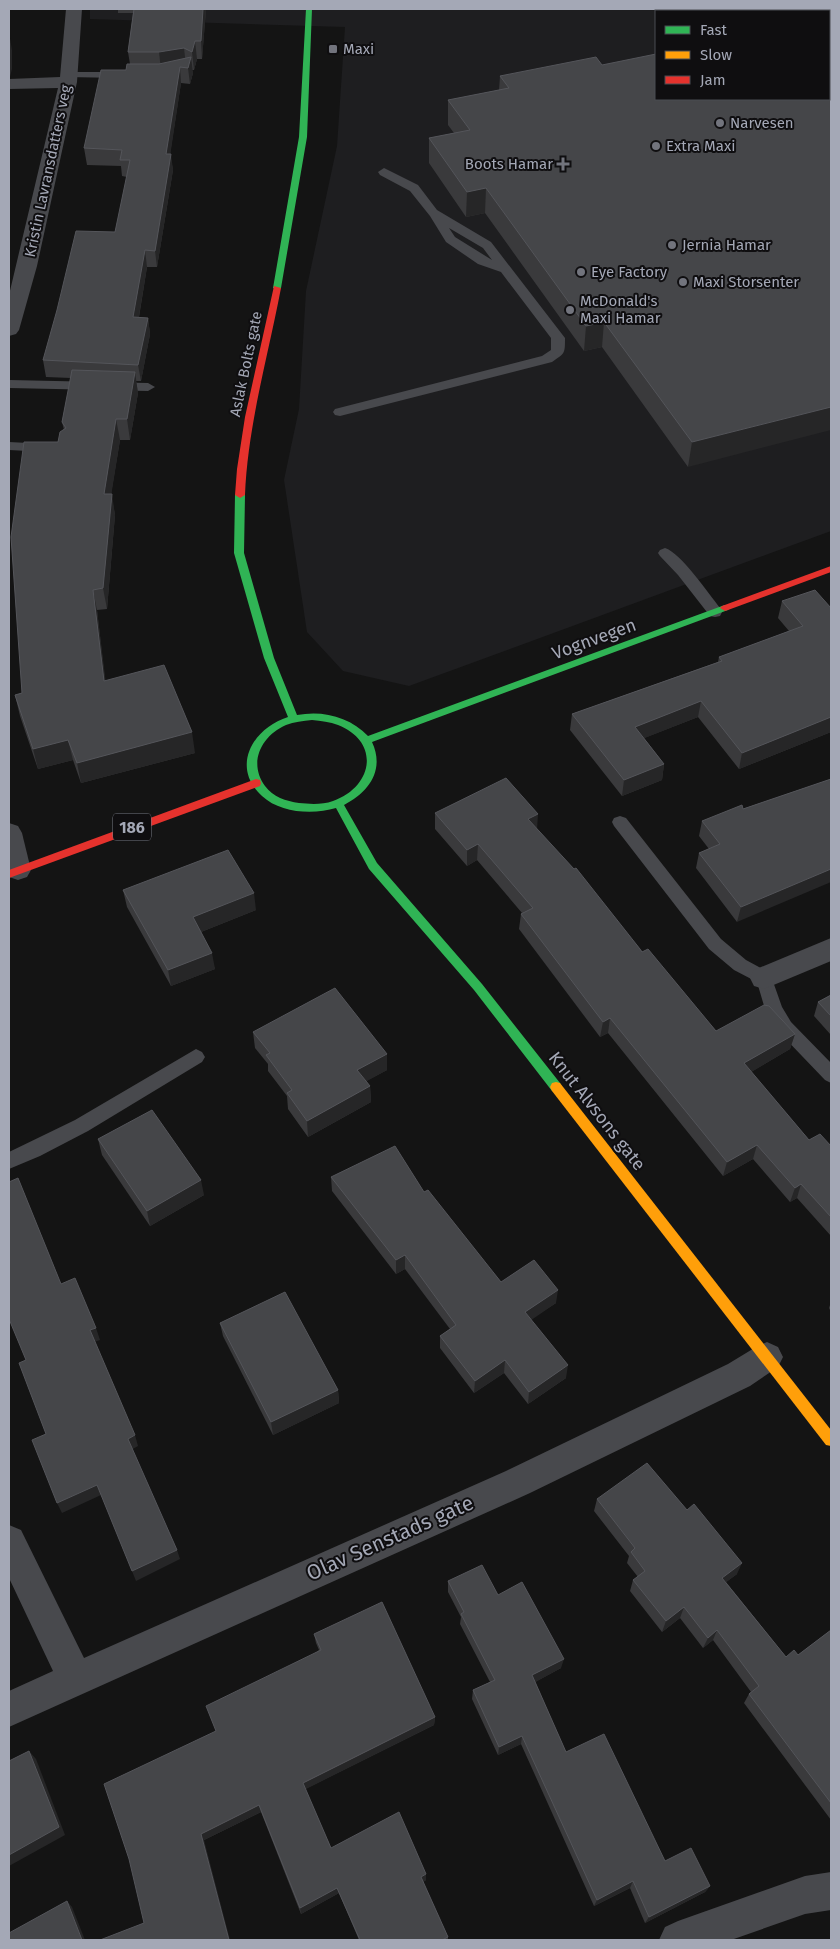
<svg xmlns="http://www.w3.org/2000/svg" width="840" height="1949" font-family="'Fira Sans',sans-serif">
	<style>
		.built { fill: #1e1e20; fill-rule: evenodd }
		.lines { fill: none; stroke-linecap: round; stroke-linejoin: round }
		.lane { fill: #48494d; fill-rule: evenodd }
		.street { fill: #48494d; fill-rule: evenodd }
		.fast { fill: #30b455; fill-rule: evenodd }
		.slow { fill: #ff9f0a; fill-rule: evenodd }
		.jam { fill: #e5322d; fill-rule: evenodd }
		.wall { fill: #3a3a3c }
		.shaded-wall { fill: #262627 }
		.building { fill: #454649; stroke: #54555a }
		.poi-dot { fill: #72747d; stroke: #0f0e10; stroke-width: 2 }
		.labels { text-anchor: middle; dominant-baseline: central; stroke-width: 4; stroke-linejoin: round; paint-order: stroke }
		.far-poi-label { font-size: 15px; fill: #a4a8b6; stroke: #0f0e10; text-anchor: start }
		.far-street-label { font-size: 15px; fill: #a4a8b6; stroke: #0f0e10 }
		.shield { fill: #0f0e10; stroke: #777a84; stroke-width: 1 }
		.shield-label { font-size: 16px; font-weight: bold; fill: #a4a8b6 }
		.street-label { font-size: 18px; fill: #a4a8b6; stroke: #0f0e10 }
		.near-street-label { font-size: 21px; fill: #a4a8b6; stroke: #0f0e10 }
	</style>
	<rect width="100%" height="100%" fill="#141414"/>
	<path class="built" d="M90,9H831V531L409,686L343,671L307,632L284,480L299,409L306,291L337,146L345,27L90,19ZM656,11H829V99H656Z"/>
	<g class="lines">
		<g class="lane">
			<polygon points="69,72 123,72 129,75 123,78 65,77 63,75"/>
			<path d="M384,168L418,185L437,210L491,242L565,338C565,354 565,353 552,362L340,416L335,415L333,412L335,409L542,356L551,350V338L501,272L478,264L446,242L430,216L410,191L380,175L378,172ZM449,228L483,248L492,260L455,237Z"/>
			<polygon points="9,380 148,383 155,387 148,391 9,388"/>
			<polygon points="9,442 48,444 53,445 55,448 53,451 48,452 9,450"/>
			<path d="M665,548C681,553 709,594 720,608L722,612L720,616L715,617L710,616L678,575L660,556L658,553L660,550Z"/>
			<polygon points="620,816 626,818 721,939 746,960 770,973 782,1007 791,1022 831,1063 831,1083 825,1080 779,1032 765,1009 757,982 734,970 709,949 614,826 612,822 614,818"/>
			<polygon points="196,1049 202,1052 205,1057 202,1062 88,1131 40,1156 9,1169 9,1152 75,1120"/>
		</g>
		<g class="street">
			<polygon points="66,9 82,9 77,82 37,266 19,330 16,334 9,336 9,295 58,88 9,89 9,79 60,77"/>
			<polygon points="9,823 18,826 22,833 31,870 27,877 18,880 9,877"/>
			<polygon points="831,938 831,961 764,989 754,986 750,978 754,970"/>
			<polygon points="767,1342 778,1347 783,1357 778,1367 750,1386 530,1493 9,1727 9,1691 53,1671 9,1578 9,1525 21,1530 84,1658 506,1471 728,1364 756,1347"/>
			<polygon points="831,1872 831,1910 805,1914 731,1940 659,1940 665,1927 678,1921 805,1876"/>
		</g>
		<g class="fast">
			<polygon points="306,9 312,9 307,137 281,288 277,290 273,288 299,137"/>
			<path d="M240,492L245,495L244,553L274,658L297,715C323,710 350,717 368,736L722,606L725,605L730,608L728,610L372,742C385,770 369,792 344,805L377,863L482,984L560,1083L562,1087L560,1091L556,1092L552,1091L474,990L369,869L336,808C313,815 280,813 262,796C230,767 253,728 288,717L264,658L234,553L235,495ZM312,720C321,721 330,722 338,725C381,742 373,787 333,801C322,805 309,804 299,803C286,801 273,797 265,786C248,763 261,736 286,725C294,722 303,721 312,720Z"/>
		</g>
		<polygon class="slow" points="556,1082 560,1083 831,1430 831,1446 826,1445 552,1091 550,1087 552,1083"/>
		<g class="jam">
			<path d="M274,286L281,288C268,357 248,424 245,495L240,498L235,495L237,469L245,417Z"/>
			<polygon points="831,566 831,572 728,610 725,611 720,608 722,606"/>
			<polygon points="256,779 260,780 261,783 260,786 9,878 9,870"/>
		</g>
	</g>
	<g class="wall">
		<polygon points="117,9 206,9 202,59 197,59 194,70 192,70 193,73 190,84 181,83 170,154 173,170 157,267 147,267 139,317 148,318 150,334 141,381 136,381 138,393 130,440 120,440 111,494 115,515 107,609 97,610 105,680 195,753 81,783 73,760 38,769 20,716 15,695 22,693 58,442 64,430 62,422 71,378 46,377 43,360 115,232 127,177 122,176 121,166 87,165 84,148 130,64 128,52 133,13 118,13 118,10 117,10"/>
		<polygon points="602,65 829,99 688,467 602,347 584,351 485,213 466,217 429,163 429,138 454,133 448,125 448,100 499,90 500,76"/>
		<polygon points="782,601 831,608 831,732 739,769 698,717 644,738 664,764 662,780 622,796 570,730 572,714 718,662 719,657 789,631 778,618"/>
		<polygon points="831,779 737,922 696,868 699,853 709,849 699,836 702,821 743,809"/>
		<polygon points="435,813 537,829 640,949 716,1031 795,1034 790,1049 751,1072 809,1140 831,1146 831,1236 797,1198 790,1202 753,1159 723,1176 608,1033 600,1037 519,929 521,914 522,913 477,860 467,866 435,829"/>
		<polygon points="123,890 256,910 201,932 215,969 171,986 127,907"/>
		<polygon points="831,995 831,1035 814,1016 818,1002"/>
		<polygon points="253,1032 387,1054 387,1070 366,1081 370,1086 371,1102 308,1137 288,1109 287,1096 268,1071 268,1064 255,1048"/>
		<polygon points="98,1139 204,1195 150,1226 102,1155"/>
		<polygon points="331,1177 424,1192 501,1282 556,1303 531,1319 566,1378 528,1404 504,1373 474,1393 440,1348 440,1336 450,1329 405,1269 396,1274 332,1191"/>
		<polygon points="831,1302 831,1312 829,1308"/>
		<polygon points="220,1323 338,1390 339,1403 273,1435 223,1336"/>
		<polygon points="597,1499 737,1574 726,1582 786,1657 798,1655 831,1630 831,1820 744,1703 749,1694 751,1692 713,1640 703,1648 680,1618 662,1632 630,1591 633,1580 638,1577 627,1563 629,1556 594,1511"/>
		<polygon points="448,1581 498,1595 561,1668 535,1682 566,1752 665,1861 710,1886 705,1892 645,1923 630,1888 594,1906 521,1744 498,1755 472,1699 473,1690 490,1682 460,1624 461,1617 448,1592"/>
		<polygon points="314,1634 435,1717 434,1725 305,1789 331,1848 426,1880 423,1882 448,1937 448,1940 359,1940 339,1893 301,1914 261,1812 204,1840 144,1923 216,1731 319,1650 316,1643"/>
	</g>
	<g class="shaded-wall">
		<polygon points="203,9 206,9 202,59 201,41"/>
		<polygon points="9,33 12,50 12,69 10,77 9,78"/>
		<polygon points="195,41 197,59 194,70 192,52"/>
		<polygon points="184,48 186,66 161,70 159,52"/>
		<polygon points="191,57 193,73 190,84 188,68"/>
		<polygon points="180,67 181,83 168,170 166,154"/>
		<polygon points="171,154 173,170 157,267 155,251"/>
		<polygon points="486,188 485,213 466,217 467,192"/>
		<polygon points="145,250 147,267 136,334 133,317"/>
		<polygon points="148,318 150,334 141,381 138,365"/>
		<polygon points="604,322 602,347 584,351 586,326"/>
		<polygon points="135,372 138,393 130,440 127,419"/>
		<polygon points="831,407 831,430 688,467 692,442"/>
		<polygon points="116,419 120,440 108,515 104,494"/>
		<polygon points="112,494 115,515 107,609 103,588"/>
		<polygon points="93,590 97,610 108,701 104,681"/>
		<polygon points="701,701 698,717 632,743 635,727"/>
		<polygon points="831,717 831,732 739,769 742,753"/>
		<polygon points="192,732 195,753 81,783 77,763"/>
		<polygon points="68,740 73,760 38,769 33,749"/>
		<polygon points="664,764 662,780 622,796 624,780"/>
		<polygon points="538,814 537,830 528,819"/>
		<polygon points="478,844 477,860 467,866 467,850"/>
		<polygon points="831,869 831,882 737,922 741,907"/>
		<polygon points="254,893 256,910 196,934 193,917"/>
		<polygon points="212,953 215,969 171,986 168,970"/>
		<polygon points="610,1018 608,1033 600,1037 603,1022"/>
		<polygon points="795,1034 790,1049 741,1078 744,1063"/>
		<polygon points="387,1054 387,1070 358,1086 357,1070"/>
		<polygon points="370,1086 371,1102 308,1137 307,1121"/>
		<polygon points="757,1145 753,1159 723,1176 727,1162"/>
		<polygon points="201,1180 204,1195 150,1226 147,1211"/>
		<polygon points="801,1184 797,1198 790,1202 795,1188"/>
		<polygon points="405,1255 405,1269 396,1274 396,1260"/>
		<polygon points="558,1290 556,1303 524,1325 525,1312"/>
		<polygon points="96,1328 100,1340 94,1342 90,1330"/>
		<polygon points="505,1360 504,1373 474,1393 475,1381"/>
		<polygon points="568,1365 566,1378 528,1404 529,1392"/>
		<polygon points="338,1390 339,1403 273,1435 271,1422"/>
		<polygon points="135,1435 138,1446 131,1450 128,1439"/>
		<polygon points="97,1485 101,1495 62,1513 57,1503"/>
		<polygon points="177,1550 180,1559 136,1581 132,1571"/>
		<polygon points="742,1563 737,1574 717,1589 722,1578"/>
		<polygon points="684,1607 680,1618 662,1632 666,1621"/>
		<polygon points="717,1630 713,1640 703,1648 708,1638"/>
		<polygon points="564,1659 561,1668 530,1685 532,1675"/>
		<polygon points="435,1717 434,1725 304,1790 303,1783"/>
		<polygon points="522,1736 521,1744 498,1755 499,1747"/>
		<polygon points="29,1751 36,1759 65,1835 9,1866 9,1855"/>
		<polygon points="259,1805 261,1812 204,1840 230,1940 229,1940 201,1834"/>
		<polygon points="426,1874 426,1880 421,1883 421,1877"/>
		<polygon points="633,1881 630,1888 594,1906 597,1900"/>
		<polygon points="710,1886 705,1892 645,1923 649,1917"/>
		<polygon points="337,1888 339,1893 301,1914 300,1908"/>
		<polygon points="67,1901 72,1907 85,1940 82,1940"/>
	</g>
	<g class="building">
		<polygon points="134,9 203,9 201,41 195,41 192,52 184,48 159,52 128,52"/>
		<polygon points="656,54 656,99 829,99 829,65 831,68 831,407 692,442 604,322 586,326 486,188 467,192 429,138 470,130 448,100 509,88 500,76 596,57 602,65"/>
		<polygon points="191,57 188,68 180,67 166,154 171,154 155,251 145,250 133,317 148,318 138,365 43,360 57,310 76,231 115,232 130,160 120,160 122,150 84,148 101,70 126,70 127,64 159,64"/>
		<polygon points="72,370 135,372 127,419 116,419 104,494 112,494 103,588 93,590 104,681 164,665 192,732 77,763 68,740 33,749 15,695 22,693 11,537 24,442 58,442 60,432 66,428 62,422"/>
		<polygon points="815,590 831,608 831,717 742,753 701,701 635,727 664,764 624,780 572,714 722,661 719,657 803,626 782,601"/>
		<polygon points="506,778 538,814 528,819 574,869 576,868 640,949 642,952 648,949 716,1031 764,1005 769,1006 795,1034 744,1063 809,1140 820,1134 831,1146 831,1217 801,1184 795,1188 757,1145 727,1162 610,1018 603,1022 521,914 533,908 478,844 467,850 435,813"/>
		<polygon points="831,779 831,869 741,907 699,853 720,844 702,821 742,805 743,809"/>
		<polygon points="228,850 254,893 193,917 212,953 168,970 123,890"/>
		<polygon points="335,988 387,1054 357,1070 370,1086 307,1121 287,1093 292,1090 266,1055 270,1053 253,1032"/>
		<polygon points="831,995 831,1016 818,1002"/>
		<polygon points="152,1110 201,1180 147,1211 98,1139"/>
		<polygon points="395,1146 424,1192 428,1190 501,1282 534,1260 558,1290 525,1312 568,1365 529,1392 505,1360 475,1381 440,1336 456,1325 405,1255 396,1260 331,1177"/>
		<polygon points="18,1178 61,1284 75,1278 96,1328 90,1330 135,1435 128,1439 177,1550 132,1571 97,1485 57,1503 32,1440 46,1434 19,1363 26,1360 9,1319 9,1182"/>
		<polygon points="285,1292 338,1390 271,1422 220,1323"/>
		<polygon points="647,1463 687,1510 694,1504 742,1563 722,1578 786,1657 794,1650 798,1655 831,1630 831,1803 749,1694 759,1686 717,1630 708,1638 684,1607 666,1621 633,1580 645,1571 631,1552 635,1548 597,1499"/>
		<polygon points="482,1565 498,1595 522,1582 564,1659 532,1675 566,1752 604,1734 665,1861 691,1848 710,1886 649,1917 633,1881 597,1900 522,1736 499,1747 473,1690 495,1680 461,1614 464,1612 448,1581"/>
		<polygon points="382,1602 435,1717 303,1783 331,1848 399,1812 426,1874 421,1877 448,1937 442,1940 360,1940 337,1888 300,1908 259,1805 201,1834 229,1940 100,1940 144,1923 129,1859 104,1784 216,1731 206,1706 321,1650 314,1634"/>
		<polygon points="29,1751 59,1827 9,1855 9,1761"/>
		<polygon points="67,1901 82,1940 9,1940 9,1933"/>
	</g>
	<g class="poi-dot">
		<rect x="328" y="44" width="10" height="10" rx="2.5"/>
		<circle cx="720" cy="123" r="5"/>
		<circle cx="656" cy="146" r="5"/>
		<path d="M560.5 156.5h5v5h5v5h-5v5h-5v-5h-5v-5h5z"/>
		<circle cx="672" cy="245" r="5"/>
		<circle cx="581" cy="272" r="5"/>
		<circle cx="683" cy="282" r="5"/>
		<circle cx="570" cy="310" r="5"/>
	</g>
	<g class="labels">
		<g class="far-poi-label">
			<text x="343" y="49">Maxi</text>
			<text x="730" y="123">Narvesen</text>
			<text x="666" y="146">Extra Maxi</text>
			<text x="553" y="164" text-anchor="end">Boots Hamar</text>
			<text x="682" y="245">Jernia Hamar</text>
			<text x="591" y="272">Eye Factory</text>
			<text x="693" y="282">Maxi Storsenter</text>
			<text x="580" y="301">McDonald's<tspan x="580" dy="17">Maxi Hamar</tspan></text>
		</g>
		<g class="far-street-label">
			<text transform="translate(48 171) rotate(-78)">Kristin Lavransdatters veg</text>
			<text transform="translate(246 364) rotate(-78)">Aslak Bolts gate</text>
		</g>
		<rect class="shield" x="113" y="813.5" width="38" height="27" rx="4"/>
		<g class="shield-label">
			<text x="132" y="827">186</text>
		</g>
		<g class="street-label">
			<text transform="translate(594 639) rotate(-20)">Vognvegen</text>
			<text transform="translate(597 1111) rotate(52)">Knut Alvsons gate</text>
		</g>
		<g class="near-street-label">
			<text transform="translate(390 1538) rotate(-24)">Olav Senstads gate</text>
		</g>
	</g>
	<rect width="840" height="1949" fill="none" stroke="#a4a8b6" stroke-width="20"/>
	<rect x="655" y="10" width="175" height="90" fill="#0f0e10" stroke="#4b4c52"/>
	<rect x="665" y="26" width="25" height="8" fill="#30b455" stroke="#4b4c52"/>
	<text x="700" y="35" font-size="15" fill="#a4a8b6">Fast</text>
	<rect x="665" y="51" width="25" height="8" fill="#ff9f0a" stroke="#4b4c52"/>
	<text x="700" y="60" font-size="15" fill="#a4a8b6">Slow</text>
	<rect x="665" y="76" width="25" height="8" fill="#e5322d" stroke="#4b4c52"/>
	<text x="700" y="85" font-size="15" fill="#a4a8b6">Jam</text>
</svg>
